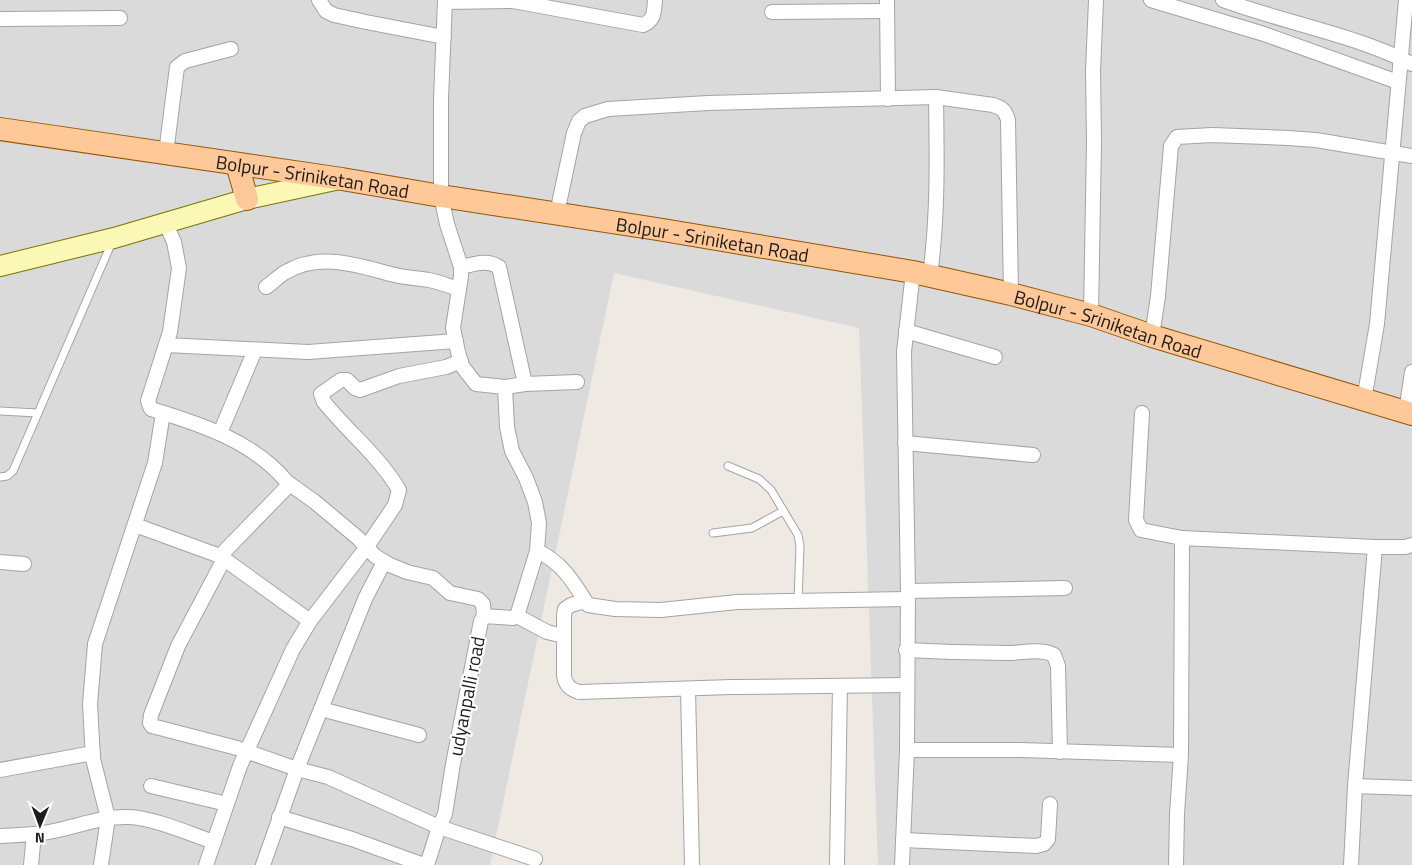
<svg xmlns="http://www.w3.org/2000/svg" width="1412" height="865" font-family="'Titillium Web',sans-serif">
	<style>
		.residential { fill: #dbdada }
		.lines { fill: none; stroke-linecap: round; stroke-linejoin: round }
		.lane-casing { stroke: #a4a4a4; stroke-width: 9 }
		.street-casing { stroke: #a4a4a4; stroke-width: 16 }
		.secondary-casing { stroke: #747602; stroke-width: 22 }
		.primary-casing { stroke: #965600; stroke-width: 24 }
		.lane { stroke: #fff; stroke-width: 7 }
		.street { stroke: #fff; stroke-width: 14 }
		.secondary { stroke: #fbf7b4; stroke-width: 20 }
		.primary { stroke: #fec898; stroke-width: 22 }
		.labels { text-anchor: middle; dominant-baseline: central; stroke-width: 4.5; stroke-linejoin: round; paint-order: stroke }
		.street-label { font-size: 19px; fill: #1d1d1d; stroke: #fff }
	</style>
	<rect width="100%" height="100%" fill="#eee9e2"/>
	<polygon class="residential" points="0,0 1412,0 1412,865 878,865 859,328 614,273 490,865 0,865"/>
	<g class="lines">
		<g class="lane-casing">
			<g id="lane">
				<polyline points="0,411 38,413"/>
				<polyline points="728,466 759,479 771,490 798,535 800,546 798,601"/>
				<polyline points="0,477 7,476 13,471 112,242"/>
				<polyline points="713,533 752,528 783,511"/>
			</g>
		</g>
		<g class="street-casing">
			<g id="street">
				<polyline points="319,0 326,11 334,15 366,22 444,37"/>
				<polyline points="887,0 888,99"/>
				<polyline points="1151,0 1264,34 1398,82"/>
				<path d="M1223,0C1285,23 1353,34 1412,64"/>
				<path d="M445,2L513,1L643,25C655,20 654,11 655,0"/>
				<polyline points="772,12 886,11"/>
				<polyline points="0,19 120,18"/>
				<polyline points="166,153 177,67 185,61 231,49"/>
				<path d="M557,213L574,133L579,121L585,116L608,109L708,103L936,97L993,105C1002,108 1005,110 1008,120L1011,294"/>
				<path d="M166,224L174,242L179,268L170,332L148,401L151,409C200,424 253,441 287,482L286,488L220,556L310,621L293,649L240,766L206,865"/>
				<path d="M461,267C474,264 487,259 499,267L525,384"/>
				<path d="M930,276C938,215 937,159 936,97"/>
				<path d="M266,287C272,283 278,277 284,273C320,251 359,266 395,275C406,278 418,278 429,280C439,282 449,286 459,289"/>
				<polyline points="1091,315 1094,142 1093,71 1096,0"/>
				<polyline points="906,331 995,357"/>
				<polyline points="1152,336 1158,296 1171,146 1177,137 1212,135 1288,138 1316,140 1412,156"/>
				<polyline points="166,345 308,352 456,341"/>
				<polyline points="505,387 525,384 577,382"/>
				<polyline points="1364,400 1377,324 1406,0"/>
				<polyline points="1406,412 1412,372"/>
				<polyline points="1142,413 1136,520 1141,530 1182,538"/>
				<polyline points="220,433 255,350"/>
				<polyline points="905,443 1033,455"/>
				<polyline points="287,482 315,502 358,538 375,556 390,565 407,572 433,578 450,593 478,599 483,604 484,616"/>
				<polyline points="135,525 220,556"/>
				<path d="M537,551C562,562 574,583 588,605L615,609L661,610L737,602L907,599"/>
				<polyline points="224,559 178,646 151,715 150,723 152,726 237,748 297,769 328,777 439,827 535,859"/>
				<polyline points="0,562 24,564"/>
				<polyline points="908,591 1065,588"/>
				<path d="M585,601L571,605L565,609L564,615V676C566,686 570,689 579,692L732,687L906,685"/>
				<polyline points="517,616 547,632 564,636"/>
				<path d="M310,621L366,548L395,505L399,490C380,457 348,432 324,402L321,394L341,380H347L355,388L360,390L399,376L446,367L461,361"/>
				<path d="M906,650C940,652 974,653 1008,653C1023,653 1040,648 1054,655L1058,666L1060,752"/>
				<polyline points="688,689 692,865"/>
				<polyline points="321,709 419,735"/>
				<polyline points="907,750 1020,750 1181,755"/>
				<polyline points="0,770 93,753"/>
				<polyline points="151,786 227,804"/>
				<polyline points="1355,786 1412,788"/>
				<polyline points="279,817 352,839 424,865"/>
				<path d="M0,836C18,835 36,835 54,831C79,826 103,816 129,817C154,818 190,834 214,842"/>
				<polyline points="903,840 1036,846 1044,844 1048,839 1050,804"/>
				<polyline points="31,865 34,834"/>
				<polyline points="101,865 108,818 93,759 90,704 95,644 155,463 163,413"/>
				<polyline points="263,865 297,769 365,599 384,562"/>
				<polyline points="427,865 439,827 445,814 453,764 481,621 484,616 513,618 517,616 537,551 539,523 535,502 526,478 512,451 507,427 505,387 476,384 462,366 458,352 453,328 461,276 461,267 447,224 441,196 441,99 445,0"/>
				<polyline points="837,865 840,686"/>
				<polyline points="902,865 907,750 908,591 904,352 913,272"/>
				<polyline points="1176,865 1177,814 1181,755 1182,538 1375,547"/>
				<polyline points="1351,865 1355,786 1375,547 1405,547 1412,545"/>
			</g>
		</g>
		<g class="secondary-casing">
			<polyline id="secondary" points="0,266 114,238 247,199 335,180"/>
		</g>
		<g class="primary-casing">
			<g id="primary">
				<path id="s1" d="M0,129L342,179L441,196L657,229L913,272L1011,294L1091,315L1152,336L1412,414"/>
				<polyline points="237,164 247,199"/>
			</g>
		</g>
		<use href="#lane" class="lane"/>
		<use href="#street" class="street"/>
		<use href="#secondary" class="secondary"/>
		<use href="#primary" class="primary"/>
	</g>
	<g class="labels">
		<g class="street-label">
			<text stroke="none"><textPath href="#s1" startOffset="316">Bolpur - Sriniketan Road</textPath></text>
			<text stroke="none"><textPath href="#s1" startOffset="721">Bolpur - Sriniketan Road</textPath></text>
			<text stroke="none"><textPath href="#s1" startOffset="1126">Bolpur - Sriniketan Road</textPath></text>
			<text transform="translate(466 696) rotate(-79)">udyanpalli road</text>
		</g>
	</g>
	<g transform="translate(40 825) rotate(181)" stroke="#ffffff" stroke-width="4" paint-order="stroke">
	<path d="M0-4L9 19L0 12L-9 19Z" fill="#1d1d1d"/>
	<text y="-8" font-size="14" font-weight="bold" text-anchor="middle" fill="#1d1d1d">N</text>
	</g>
</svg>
